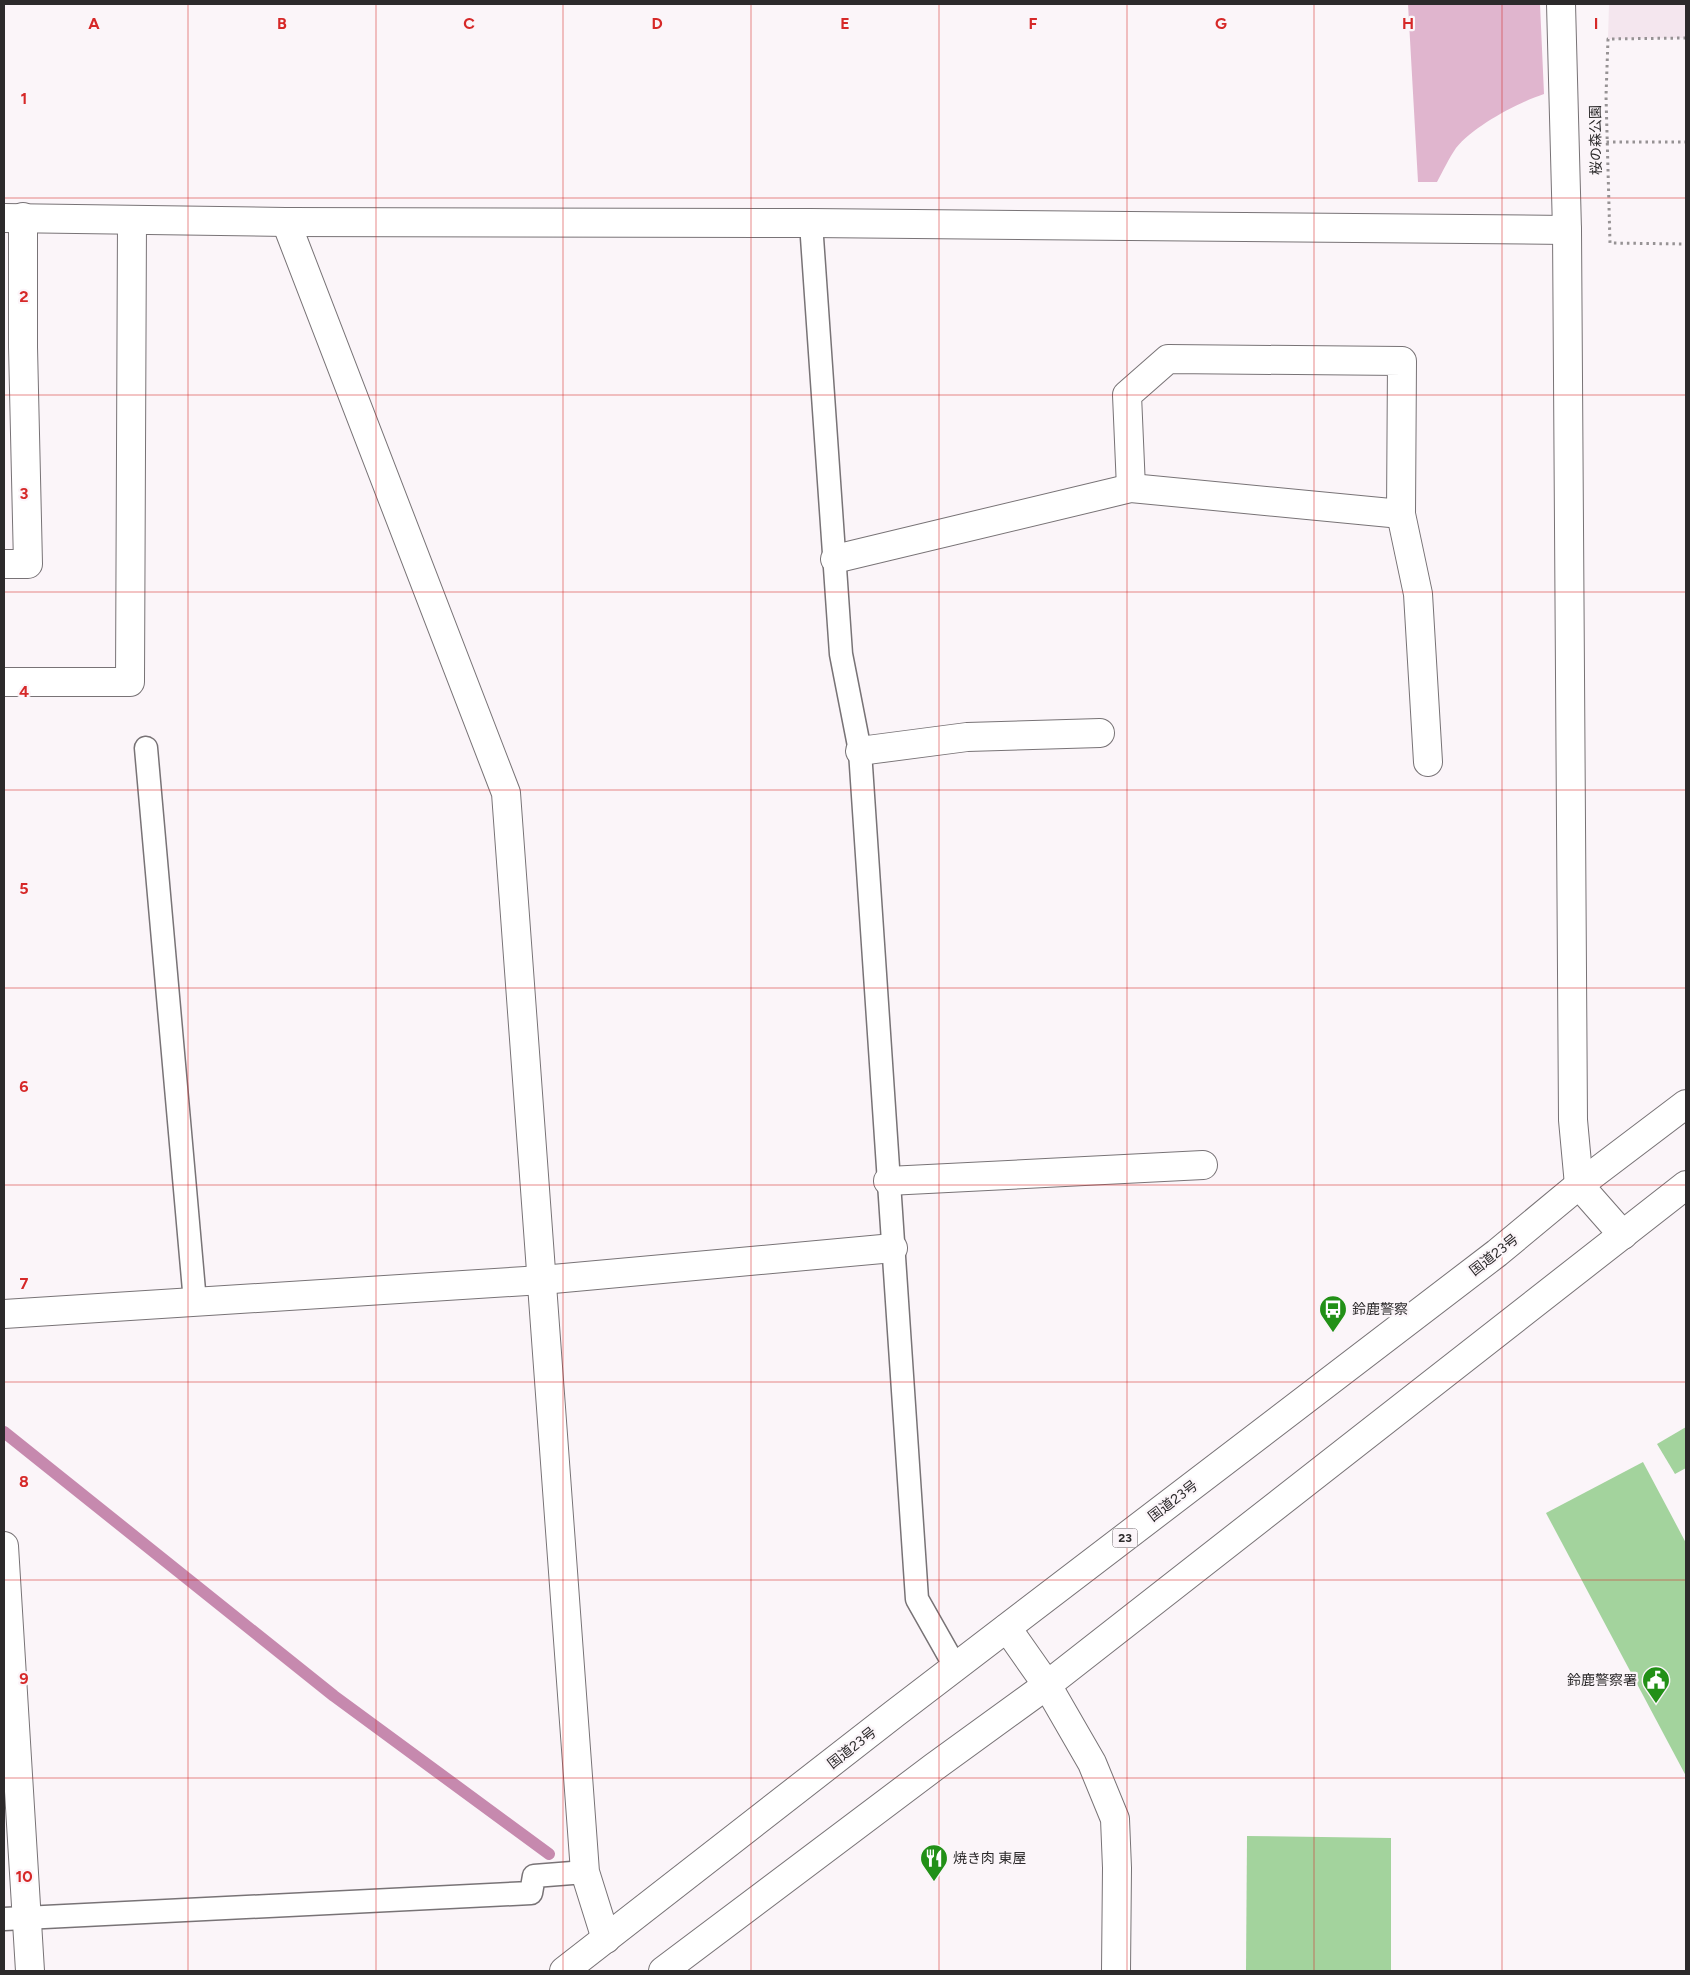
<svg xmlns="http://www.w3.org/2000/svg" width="1690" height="1975" font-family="Figtree,'Noto Sans JP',sans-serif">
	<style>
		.built { fill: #f4e6ee }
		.green { fill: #e0b5ce }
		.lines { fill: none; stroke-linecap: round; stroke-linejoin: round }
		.stream { stroke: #c689ae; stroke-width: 12 }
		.building { fill: #a3d39d }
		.lane-casing { stroke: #787376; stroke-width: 25 }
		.street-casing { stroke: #787376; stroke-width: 30 }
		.secondary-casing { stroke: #787376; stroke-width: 30 }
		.highway-casing { stroke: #787376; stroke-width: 30 }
		.path { stroke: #969294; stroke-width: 3; stroke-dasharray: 2.5 4; stroke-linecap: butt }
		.lane { stroke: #fff; stroke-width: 22 }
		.street { stroke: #fff; stroke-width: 28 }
		.secondary { stroke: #fff; stroke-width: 28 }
		.highway { stroke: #fff; stroke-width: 28 }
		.grid { fill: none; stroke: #d62828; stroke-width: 1; stroke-opacity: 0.55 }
		.labels { text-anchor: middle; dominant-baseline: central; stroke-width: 4.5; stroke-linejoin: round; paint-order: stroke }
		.shield { fill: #fbf5f9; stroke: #6a6769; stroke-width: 1 }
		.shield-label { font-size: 12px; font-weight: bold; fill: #2c2a2b }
		.street-label { font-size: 14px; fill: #2c2a2b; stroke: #fbf5f9 }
		.poi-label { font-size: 14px; fill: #2c2a2b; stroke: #fbf5f9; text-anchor: start }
		.grid-label { font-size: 16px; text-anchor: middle; font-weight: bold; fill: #d62828; stroke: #fbf5f9; stroke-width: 4.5; stroke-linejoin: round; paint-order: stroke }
	</style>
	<rect width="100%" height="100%" fill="#fbf5f9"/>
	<polygon class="built" points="1609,4 1686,4 1686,38 1608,39"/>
	<path class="green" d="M1408,4H1540L1544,94C1517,103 1474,126 1456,148C1449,158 1443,171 1437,182H1418Z"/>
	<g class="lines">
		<polyline class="stream" points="4,1432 334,1696 549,1854"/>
	</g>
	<g class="building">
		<polygon points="1686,1427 1686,1468 1675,1474 1657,1444"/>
		<polygon points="1643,1462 1686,1543 1686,1776 1546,1513"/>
		<polygon points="1247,1836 1391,1838 1391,1971 1246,1971"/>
	</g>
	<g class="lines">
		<g class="lane-casing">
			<g id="lane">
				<polyline points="811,223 841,654 860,751 917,1599 956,1668"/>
				<polyline points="146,748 195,1302"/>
				<polyline points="4,1919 531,1893 534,1876 585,1872"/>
			</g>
		</g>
		<g class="street-casing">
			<g id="street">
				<polyline points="286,222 506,793 585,1872 606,1939"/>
				<polyline points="1131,488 1127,395 1168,359 1402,361 1401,514 1418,594 1428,762"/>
				<polyline points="835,559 1131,488 1401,514"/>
				<polyline points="4,564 28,564 23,347 23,217"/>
				<polyline points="4,682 130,682 132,220"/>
				<polyline points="860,751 967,737 1100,733"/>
				<polyline points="888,1181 1203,1165"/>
				<polyline points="4,1314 542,1280 893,1248"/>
				<polyline points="4,1546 30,1971"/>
			</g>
		</g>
		<g class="secondary-casing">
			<g id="secondary">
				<polyline points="1561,4 1567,230 1573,1120 1579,1185 1623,1235"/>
				<polyline points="4,218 286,222 811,223 1567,230"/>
				<polyline points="1007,1628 1047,1685 1092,1763 1115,1819 1117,1868 1116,1971"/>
			</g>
		</g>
		<g class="highway-casing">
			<g id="highway">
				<polyline points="564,1971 894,1714 1497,1253 1579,1185 1686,1104"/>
				<polyline points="663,1971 934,1767 1047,1685 1686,1185"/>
			</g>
		</g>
		<g class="path">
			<polyline points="1686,38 1608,39 1606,96 1610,243 1686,244"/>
			<polyline points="1600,142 1686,142"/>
		</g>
		<use href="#lane" class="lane"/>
		<use href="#street" class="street"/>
		<use href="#secondary" class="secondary"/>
		<use href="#highway" class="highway"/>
	</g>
	<path class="grid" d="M188,4V1971M376,4V1971M563,4V1971M751,4V1971M939,4V1971M1127,4V1971M1314,4V1971M1502,4V1971M4,198H1686M4,395H1686M4,592H1686M4,790H1686M4,988H1686M4,1185H1686M4,1382H1686M4,1580H1686M4,1778H1686"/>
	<defs>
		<g id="bus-pin" transform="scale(1.4375)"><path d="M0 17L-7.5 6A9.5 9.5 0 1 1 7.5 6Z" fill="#229017" stroke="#fbf5f9"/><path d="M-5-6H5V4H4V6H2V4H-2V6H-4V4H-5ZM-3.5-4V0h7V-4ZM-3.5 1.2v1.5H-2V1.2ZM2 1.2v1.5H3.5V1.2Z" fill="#fff"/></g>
		<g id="civic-pin" transform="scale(1.4375)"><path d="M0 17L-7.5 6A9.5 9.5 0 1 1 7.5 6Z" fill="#229017" stroke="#fbf5f9"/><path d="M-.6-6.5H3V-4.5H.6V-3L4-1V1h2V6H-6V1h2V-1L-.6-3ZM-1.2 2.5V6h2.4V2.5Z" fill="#fff"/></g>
		<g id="restaurant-pin" transform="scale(1.4375)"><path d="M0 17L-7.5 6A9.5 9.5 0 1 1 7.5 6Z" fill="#229017" stroke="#fbf5f9"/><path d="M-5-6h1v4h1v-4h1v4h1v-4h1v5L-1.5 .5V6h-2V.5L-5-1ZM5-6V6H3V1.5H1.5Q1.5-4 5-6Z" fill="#fff"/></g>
	</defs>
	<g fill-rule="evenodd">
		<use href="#bus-pin" x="1333" y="1309"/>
		<use href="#civic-pin" x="1656" y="1680"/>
		<use href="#restaurant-pin" x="934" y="1858"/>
	</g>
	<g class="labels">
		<rect class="shield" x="1112.5" y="1528.5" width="25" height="19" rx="4"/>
		<g class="shield-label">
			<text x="1125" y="1538">23</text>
		</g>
		<g class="street-label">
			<text transform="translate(1596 140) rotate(-91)">桜の森公園</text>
			<text transform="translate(1494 1255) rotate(-38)">国道23号</text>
			<text transform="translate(1173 1501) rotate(-37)">国道23号</text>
			<text transform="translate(852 1748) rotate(-38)">国道23号</text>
		</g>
		<g class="poi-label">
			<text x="1352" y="1309">鈴鹿警察</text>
			<text x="1637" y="1680" text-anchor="end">鈴鹿警察署</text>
			<text x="953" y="1858">焼き肉 東屋</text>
		</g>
	</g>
	<g class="grid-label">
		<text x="94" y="29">A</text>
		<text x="282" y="29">B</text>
		<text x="469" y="29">C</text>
		<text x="657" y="29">D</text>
		<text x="845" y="29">E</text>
		<text x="1033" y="29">F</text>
		<text x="1221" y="29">G</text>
		<text x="1408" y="29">H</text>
		<text x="1596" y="29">I</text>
		<text x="24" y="104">1</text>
		<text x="24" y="302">2</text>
		<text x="24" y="499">3</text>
		<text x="24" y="697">4</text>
		<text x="24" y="894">5</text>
		<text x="24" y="1092">6</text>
		<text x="24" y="1289">7</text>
		<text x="24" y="1487">8</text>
		<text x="24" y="1684">9</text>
		<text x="24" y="1882">10</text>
	</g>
	<rect width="1690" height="1975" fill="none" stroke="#2c2a2b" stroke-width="10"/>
</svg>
